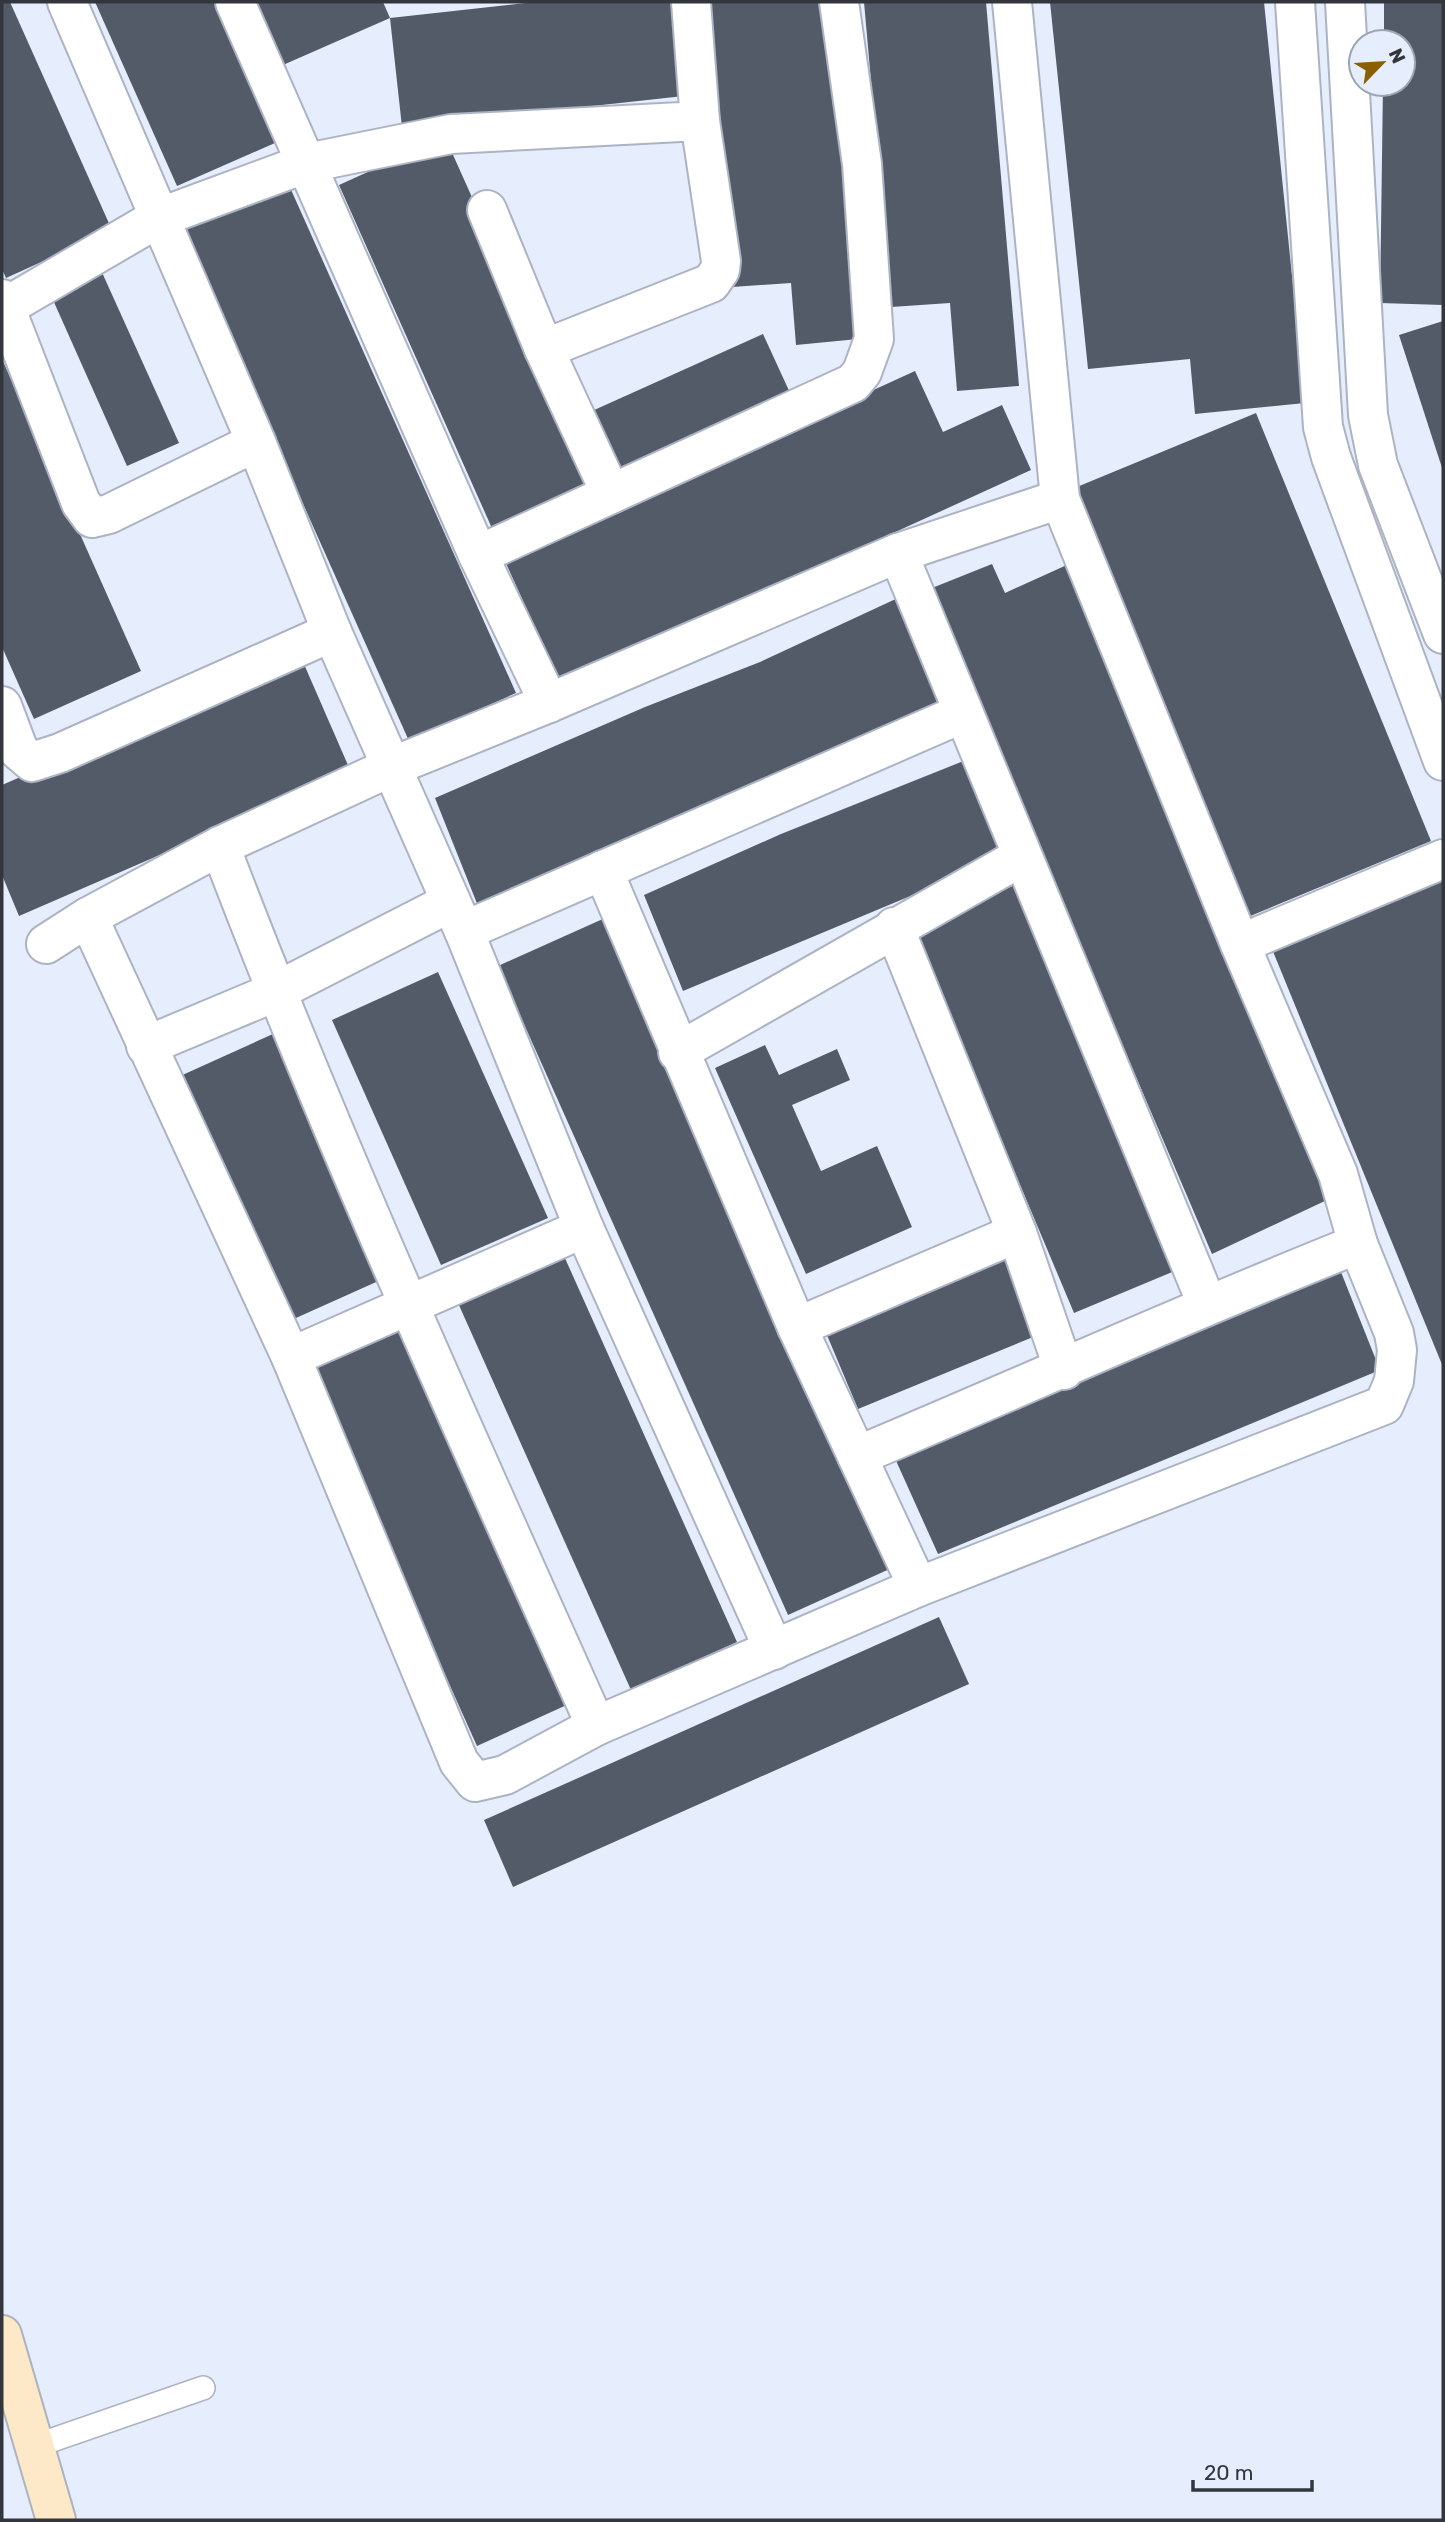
<svg xmlns="http://www.w3.org/2000/svg" width="1445" height="2522" font-family="Rubik,sans-serif">
	<style>
		.building { fill: #545b68 }
		.lines { fill: none; stroke-linecap: round; stroke-linejoin: round }
		.lane-casing { stroke: #acb3c2; stroke-width: 26 }
		.street-casing { stroke: #acb3c2; stroke-width: 42 }
		.secondary-casing { stroke: #acb3c2; stroke-width: 42 }
		.lane { stroke: #fff; stroke-width: 23 }
		.street { stroke: #fff; stroke-width: 38 }
		.secondary { stroke: #fde9c7; stroke-width: 38 }
	</style>
	<rect width="100%" height="100%" fill="#e6eefe"/>
	<g class="building">
		<polygon points="2,2 10,2 112,230 6,278 2,269"/>
		<polygon points="95,2 223,2 284,139 177,186"/>
		<polygon points="255,2 383,2 390,18 535,2 682,2 693,95 402,127 390,18 283,65"/>
		<polygon points="707,2 829,2 858,339 796,345 791,283 732,287"/>
		<polygon points="864,2 986,2 1019,386 957,391 950,303 891,307"/>
		<polygon points="1050,2 1264,2 1305,403 1195,414 1190,359 1088,369"/>
		<polygon points="1384,2 1443,2 1443,305 1380,303 1383,84 1403,84 1403,42 1384,42"/>
		<polygon points="445,137 606,496 499,544 339,185"/>
		<polygon points="284,174 516,693 409,741 177,222"/>
		<polygon points="100,268 179,443 127,466 49,291"/>
		<polygon points="1443,321 1443,471 1399,335"/>
		<polygon points="763,334 791,395 620,473 592,411"/>
		<polygon points="2,359 141,671 34,719 2,647"/>
		<polygon points="915,371 943,432 1002,405 1031,470 561,685 504,559"/>
		<polygon points="1256,413 1431,841 1248,917 1072,489"/>
		<polygon points="992,564 1005,593 1069,564 1327,1200 1212,1254 927,590"/>
		<polygon points="900,597 950,714 480,911 435,798 645,707 760,662"/>
		<polygon points="300,655 351,772 19,916 2,875 2,785"/>
		<polygon points="966,760 1011,854 683,991 644,895 781,834"/>
		<polygon points="1443,878 1443,1367 1272,949"/>
		<polygon points="1015,885 1177,1270 1074,1313 912,928"/>
		<polygon points="605,918 894,1567 788,1615 498,966"/>
		<polygon points="438,972 548,1218 441,1265 332,1020"/>
		<polygon points="284,1029 394,1274 287,1322 178,1077"/>
		<polygon points="765,1045 779,1075 837,1049 850,1080 792,1105 821,1171 877,1146 912,1227 806,1274 715,1068"/>
		<polygon points="1002,1248 1038,1335 858,1409 824,1328"/>
		<polygon points="564,1256 737,1642 631,1690 458,1303"/>
		<polygon points="1337,1262 1380,1370 938,1554 893,1454"/>
		<polygon points="405,1315 571,1703 477,1746 304,1360"/>
		<polygon points="939,1617 969,1684 513,1887 484,1820"/>
	</g>
	<g class="lines">
		<g class="lane-casing">
			<polyline id="lane" points="35,2446 203,2388"/>
		</g>
		<g class="street-casing">
			<g id="street">
				<polyline points="67,2 256,442 332,632 464,931 584,1228 774,1650"/>
				<polyline points="235,2 478,555 549,703"/>
				<polyline points="1295,2 1323,427 1331,457 1443,761"/>
				<polyline points="1345,2 1368,415 1378,465 1443,634"/>
				<polyline points="487,210 544,349 611,494"/>
				<polyline points="2,299 81,503 92,518 109,514 256,442"/>
				<polyline points="2,309 158,218 307,163 451,134 700,121 691,2"/>
				<polyline points="544,349 711,283 720,270 721,261 700,121"/>
				<polyline points="898,553 1207,1304"/>
				<polyline points="478,555 853,383 862,372 874,339 862,164 839,2"/>
				<polyline points="2,706 19,751 32,762 60,753 332,632"/>
				<path d="M220,846C333,1144 466,1435 596,1726"/>
				<polyline points="603,870 797,1327 918,1587"/>
				<polyline points="88,917 291,1357 459,1762 475,1782 505,1775 596,1726 918,1587 1384,1405 1394,1381 1397,1350 1394,1333 1358,1244 1338,1174 1240,944 1060,499 1012,2"/>
				<polyline points="894,927 1017,1233 1064,1370"/>
				<polyline points="464,931 963,713"/>
				<polyline points="46,944 88,917 220,846 391,767 549,703 898,553 1060,499"/>
				<polyline points="1240,944 1443,859"/>
				<polyline points="146,1046 275,992 451,902"/>
				<polyline points="678,1052 1021,857"/>
				<polyline points="797,1327 1017,1233"/>
				<polyline points="291,1357 584,1228"/>
				<path d="M857,1456C1024,1386 1189,1311 1358,1244"/>
			</g>
		</g>
		<g class="secondary-casing">
			<polyline id="secondary" points="2,2335 56,2520"/>
		</g>
		<use href="#lane" class="lane"/>
		<use href="#street" class="street"/>
		<use href="#secondary" class="secondary"/>
	</g>
	<rect width="1445" height="2522" fill="none" stroke="#33363c" stroke-width="7"/>
	<g transform="translate(1382 63) rotate(65)"><circle r="33" fill="#e6eefe" stroke="#9ea4b0" stroke-width="2"/>
	<path d="M0-5L12 26L0 18L-12 26Z" fill="#895f00"/>
	<text y="-10" font-size="19" font-weight="bold" text-anchor="middle" fill="#33363c">N</text>
	</g>
	<path d="M1193 2480v10h119v-10" fill="none" stroke="#33363c" stroke-width="3.5"/>
	<text x="1204" y="2480" font-size="21" fill="#33363c" stroke="#e6eefe" stroke-width="5" paint-order="stroke">20 m</text>
</svg>
